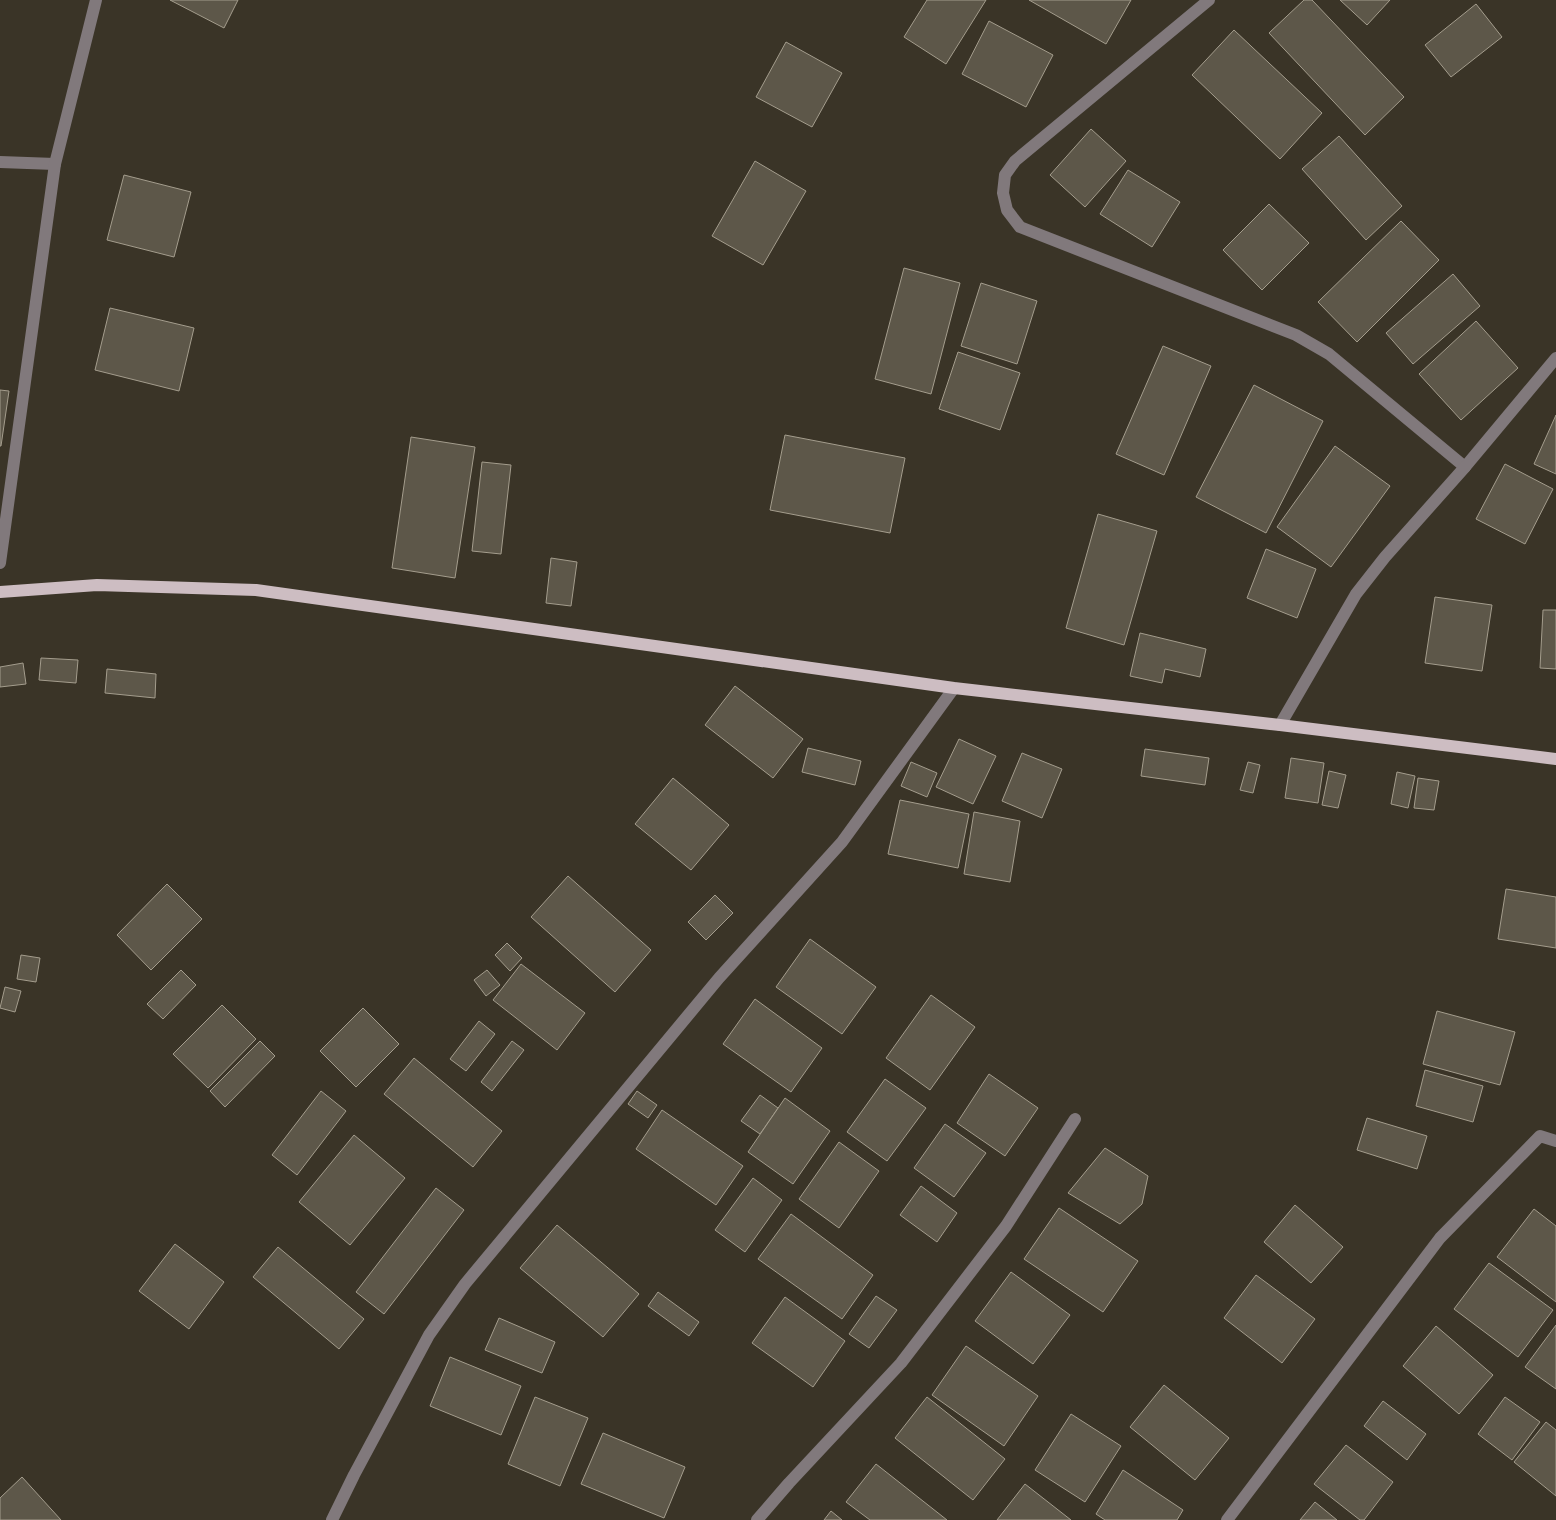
<svg xmlns="http://www.w3.org/2000/svg" width="1556" height="1520" font-family="'DejaVu Sans',sans-serif">
	<style>
		.building { fill: #5d5749; stroke: #a49d8d }
		.lines { fill: none; stroke-linecap: round; stroke-linejoin: round }
		.minor { stroke: #81797c; stroke-width: 12 }
		.major { stroke: #cdbdc2; stroke-width: 12 }
	</style>
	<rect width="100%" height="100%" fill="#3a3427"/>
	<g class="building">
		<polygon points="170,0 238,0 224,28"/>
		<polygon points="927,0 986,0 946,64 904,37"/>
		<polygon points="1029,0 1131,0 1106,44"/>
		<polygon points="1304,0 1312,0 1404,97 1365,135 1269,33"/>
		<polygon points="1340,0 1390,0 1367,25"/>
		<polygon points="1476,4 1502,37 1451,77 1425,45"/>
		<polygon points="989,21 1053,55 1026,107 962,74"/>
		<polygon points="1234,30 1322,113 1280,159 1192,75"/>
		<polygon points="786,42 842,73 812,127 756,97"/>
		<polygon points="1091,129 1126,161 1085,207 1050,175"/>
		<polygon points="1339,136 1402,206 1366,240 1302,169"/>
		<polygon points="755,161 806,191 763,265 712,236"/>
		<polygon points="1128,170 1180,202 1152,247 1100,214"/>
		<polygon points="124,175 191,192 174,257 107,240"/>
		<polygon points="1269,204 1309,243 1262,290 1223,250"/>
		<polygon points="1401,221 1439,260 1357,342 1318,302"/>
		<polygon points="904,268 960,283 931,394 875,379"/>
		<polygon points="1453,274 1480,306 1413,364 1386,333"/>
		<polygon points="981,283 1037,301 1017,364 961,346"/>
		<polygon points="110,308 194,328 179,391 95,370"/>
		<polygon points="1476,321 1518,368 1461,420 1419,374"/>
		<polygon points="1163,346 1211,366 1164,475 1116,454"/>
		<polygon points="958,352 1020,373 1000,430 939,409"/>
		<polygon points="1254,385 1323,421 1266,533 1196,497"/>
		<polygon points="0,390 9,391 1,446 0,446"/>
		<polygon points="1556,415 1556,474 1534,464"/>
		<polygon points="785,435 905,458 890,533 770,510"/>
		<polygon points="411,437 475,447 455,578 392,568"/>
		<polygon points="1335,446 1390,486 1331,567 1277,527"/>
		<polygon points="482,462 511,465 501,554 472,551"/>
		<polygon points="1505,464 1553,489 1525,544 1476,519"/>
		<polygon points="1098,514 1157,531 1124,645 1066,628"/>
		<polygon points="1266,549 1316,569 1297,618 1247,598"/>
		<polygon points="551,558 577,562 571,606 546,603"/>
		<polygon points="1435,597 1492,605 1482,671 1425,663"/>
		<polygon points="1543,610 1556,610 1556,669 1540,668"/>
		<polygon points="1140,633 1206,649 1200,677 1165,669 1162,683 1130,676"/>
		<polygon points="41,658 78,660 76,683 39,680"/>
		<polygon points="23,663 26,684 0,687 0,667"/>
		<polygon points="107,669 156,674 155,698 105,693"/>
		<polygon points="735,686 803,739 773,778 705,725"/>
		<polygon points="959,739 996,756 973,804 936,787"/>
		<polygon points="808,748 861,761 855,785 802,772"/>
		<polygon points="1145,749 1209,758 1205,785 1141,776"/>
		<polygon points="1022,753 1062,769 1042,818 1002,801"/>
		<polygon points="1291,758 1324,763 1318,803 1285,798"/>
		<polygon points="911,762 937,773 927,797 901,786"/>
		<polygon points="1248,762 1260,765 1253,793 1240,790"/>
		<polygon points="1329,771 1346,775 1338,808 1322,805"/>
		<polygon points="1397,772 1415,776 1408,808 1391,804"/>
		<polygon points="673,778 729,825 691,870 635,824"/>
		<polygon points="1418,778 1439,781 1434,810 1414,808"/>
		<polygon points="900,800 969,814 958,868 888,854"/>
		<polygon points="974,812 1020,821 1010,882 964,874"/>
		<polygon points="568,876 651,950 615,992 531,917"/>
		<polygon points="167,884 202,919 151,970 117,935"/>
		<polygon points="1506,889 1556,897 1556,948 1498,939"/>
		<polygon points="715,895 733,913 706,940 688,922"/>
		<polygon points="810,939 876,987 842,1034 776,987"/>
		<polygon points="507,943 522,958 510,971 495,955"/>
		<polygon points="21,955 40,958 36,982 17,979"/>
		<polygon points="521,964 585,1013 557,1050 493,1000"/>
		<polygon points="181,970 196,985 163,1019 147,1004"/>
		<polygon points="487,970 500,985 486,996 474,980"/>
		<polygon points="5,987 21,991 15,1012 0,1008"/>
		<polygon points="931,995 975,1027 930,1090 886,1058"/>
		<polygon points="755,999 822,1048 791,1092 723,1044"/>
		<polygon points="222,1005 256,1039 208,1088 173,1054"/>
		<polygon points="363,1008 399,1044 356,1087 320,1051"/>
		<polygon points="1437,1011 1515,1032 1500,1085 1423,1064"/>
		<polygon points="479,1021 495,1034 466,1071 450,1059"/>
		<polygon points="260,1041 275,1056 225,1107 210,1091"/>
		<polygon points="512,1041 524,1050 492,1091 481,1082"/>
		<polygon points="414,1058 502,1131 473,1167 384,1094"/>
		<polygon points="1425,1070 1483,1086 1473,1122 1416,1106"/>
		<polygon points="989,1074 1038,1108 1005,1156 957,1123"/>
		<polygon points="885,1079 926,1108 887,1161 847,1132"/>
		<polygon points="321,1091 346,1111 297,1175 272,1155"/>
		<polygon points="637,1091 657,1105 648,1118 628,1104"/>
		<polygon points="760,1095 778,1108 760,1134 741,1121"/>
		<polygon points="785,1098 830,1131 793,1184 748,1152"/>
		<polygon points="662,1110 743,1166 716,1205 636,1149"/>
		<polygon points="1367,1118 1427,1136 1417,1169 1357,1150"/>
		<polygon points="945,1124 986,1153 954,1197 914,1168"/>
		<polygon points="354,1135 405,1178 350,1245 299,1202"/>
		<polygon points="839,1142 879,1171 839,1228 799,1199"/>
		<polygon points="1105,1148 1148,1176 1142,1204 1120,1224 1068,1193"/>
		<polygon points="753,1178 782,1200 745,1252 715,1230"/>
		<polygon points="921,1186 957,1213 937,1242 900,1215"/>
		<polygon points="436,1188 464,1210 384,1314 356,1292"/>
		<polygon points="1295,1205 1343,1247 1311,1283 1264,1242"/>
		<polygon points="1059,1208 1138,1261 1103,1312 1024,1259"/>
		<polygon points="1534,1209 1556,1226 1556,1302 1497,1257"/>
		<polygon points="791,1214 873,1275 842,1319 758,1259"/>
		<polygon points="557,1225 639,1294 603,1337 520,1268"/>
		<polygon points="175,1244 224,1282 189,1329 139,1291"/>
		<polygon points="278,1247 364,1319 339,1349 253,1277"/>
		<polygon points="1489,1263 1553,1310 1518,1357 1454,1309"/>
		<polygon points="1011,1272 1070,1315 1033,1364 975,1321"/>
		<polygon points="1256,1275 1315,1319 1282,1363 1224,1318"/>
		<polygon points="658,1292 699,1322 689,1336 648,1306"/>
		<polygon points="876,1296 897,1310 869,1348 849,1334"/>
		<polygon points="785,1297 845,1341 813,1387 752,1343"/>
		<polygon points="499,1318 555,1342 542,1373 485,1350"/>
		<polygon points="1556,1325 1556,1389 1525,1367"/>
		<polygon points="1436,1326 1493,1375 1459,1414 1403,1366"/>
		<polygon points="966,1346 1038,1396 1004,1446 932,1395"/>
		<polygon points="450,1357 521,1386 501,1435 430,1406"/>
		<polygon points="1164,1385 1229,1438 1195,1480 1130,1427"/>
		<polygon points="535,1397 588,1418 560,1486 508,1464"/>
		<polygon points="927,1397 1005,1459 973,1500 895,1438"/>
		<polygon points="1505,1397 1540,1422 1512,1460 1478,1434"/>
		<polygon points="1383,1401 1426,1434 1407,1460 1364,1426"/>
		<polygon points="1071,1414 1121,1446 1085,1502 1035,1470"/>
		<polygon points="1546,1422 1556,1430 1556,1496 1514,1462"/>
		<polygon points="603,1433 685,1467 664,1518 581,1484"/>
		<polygon points="1346,1445 1393,1482 1364,1520 1360,1520 1314,1484"/>
		<polygon points="876,1464 947,1520 870,1520 846,1502"/>
		<polygon points="1123,1470 1183,1510 1177,1520 1105,1520 1096,1514"/>
		<polygon points="22,1477 61,1520 0,1520 0,1498"/>
		<polygon points="1025,1484 1071,1520 997,1520"/>
		<polygon points="1315,1502 1337,1520 1300,1520"/>
		<polygon points="831,1511 842,1520 824,1520"/>
	</g>
	<g class="lines">
		<g class="minor">
			<polyline points="1209,0 1015,161 1005,175 1003,193 1007,210 1020,227 1296,335 1329,354 1465,467"/>
			<polyline points="0,162 55,164"/>
			<polyline points="0,563 55,164 96,0"/>
			<polyline points="1280,725 1356,594 1385,557 1465,467 1556,358"/>
			<polyline points="332,1520 354,1475 429,1335 465,1284 719,978 842,842 954,688"/>
			<polyline points="757,1520 789,1483 901,1363 1006,1226 1075,1119"/>
			<polyline points="1227,1520 1440,1238 1540,1136 1556,1141"/>
		</g>
		<polyline class="major" points="0,592 97,585 256,590 954,688 1280,725 1556,759"/>
	</g>
</svg>
